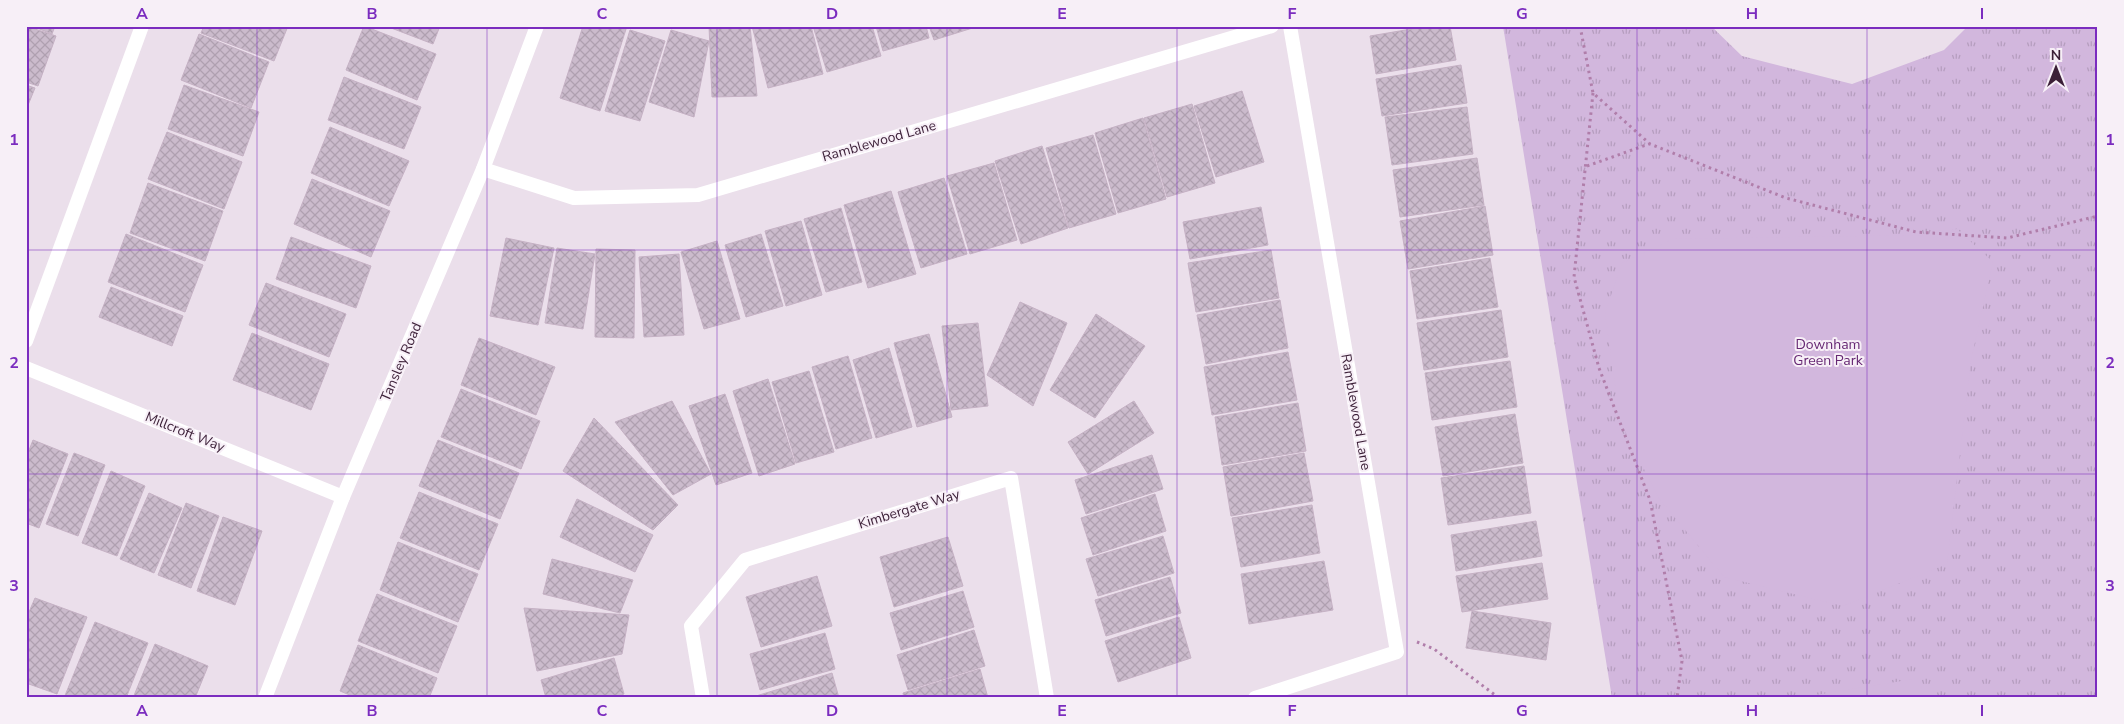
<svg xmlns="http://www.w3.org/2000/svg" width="2124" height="724" font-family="'Nunito Sans',sans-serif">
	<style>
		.grass { fill: url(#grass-tufts) }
		.pitch { fill: #d2b7dd }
		.building { fill: url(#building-cross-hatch); stroke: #c5b1c4 }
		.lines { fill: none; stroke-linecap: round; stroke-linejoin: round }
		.path { stroke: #b07eaa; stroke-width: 3; stroke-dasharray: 2.5 4; stroke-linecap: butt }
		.minor { stroke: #fff; stroke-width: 14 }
		.tertiary { stroke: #fff; stroke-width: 14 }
		.grid { fill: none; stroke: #7b2cbf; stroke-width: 1; stroke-opacity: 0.55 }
		.labels { text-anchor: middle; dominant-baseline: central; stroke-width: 4; stroke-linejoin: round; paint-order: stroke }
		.street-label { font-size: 14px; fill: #3b1f37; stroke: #f7eff7 }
		.park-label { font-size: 14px; fill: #662873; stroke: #f7eff7 }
		.neatline { fill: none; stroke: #7b2cbf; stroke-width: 2 }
		.grid-label { font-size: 16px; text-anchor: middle; font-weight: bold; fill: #7b2cbf }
	</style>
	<defs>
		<pattern id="grass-tufts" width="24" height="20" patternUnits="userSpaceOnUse" patternTransform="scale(1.25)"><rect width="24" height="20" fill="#d2b7dd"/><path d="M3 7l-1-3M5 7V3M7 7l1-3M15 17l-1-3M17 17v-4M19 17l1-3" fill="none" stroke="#b59dbe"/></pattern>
		<pattern id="building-cross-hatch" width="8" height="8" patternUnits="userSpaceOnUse" patternTransform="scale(1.25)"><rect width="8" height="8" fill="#cbbbcc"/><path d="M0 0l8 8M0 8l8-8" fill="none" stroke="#afa0b0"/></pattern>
	</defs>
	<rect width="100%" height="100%" fill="#ebdfeb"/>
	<polygon class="grass" points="1503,26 1711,26 1742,56 1852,84 1944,50 1968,26 2098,26 2098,698 1612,698"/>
	<g class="pitch">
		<polygon points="1957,229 1993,262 1971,360 1947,564 1843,606 1724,577 1658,497 1620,421 1605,313 1622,263 1673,239 1924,235"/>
		<polygon points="1920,678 1923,698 1797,698"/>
	</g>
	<g class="building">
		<polygon points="26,26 56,36 38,86 26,82"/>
		<polygon points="32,26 55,26 52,34"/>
		<polygon points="204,26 288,26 274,61 201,33"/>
		<polygon points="364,26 436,54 417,100 346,70"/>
		<polygon points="386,26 440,26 433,44"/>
		<polygon points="583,26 627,26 600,111 560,98"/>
		<polygon points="709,26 750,26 757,96 712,97"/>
		<polygon points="752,26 811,26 823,74 768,88"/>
		<polygon points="813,26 872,26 881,56 827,72"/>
		<polygon points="876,26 926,26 929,38 883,51"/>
		<polygon points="929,26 979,26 934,40"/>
		<polygon points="1429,26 1450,26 1456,60 1376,74 1370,36"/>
		<polygon points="630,30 665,41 640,121 605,111"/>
		<polygon points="671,30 709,41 694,117 649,102"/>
		<polygon points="199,34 269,62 251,108 181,80"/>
		<polygon points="1461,65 1467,103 1382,116 1376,79"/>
		<polygon points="344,77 421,107 404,149 328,120"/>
		<polygon points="26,85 35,88 26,110"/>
		<polygon points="184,85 259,112 243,156 168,129"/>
		<polygon points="1242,91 1264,162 1216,177 1194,106"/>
		<polygon points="1192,104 1215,183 1167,197 1144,118"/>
		<polygon points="1467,107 1473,154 1392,165 1385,117"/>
		<polygon points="1143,118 1166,199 1118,213 1095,133"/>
		<polygon points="330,127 409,161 389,206 311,173"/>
		<polygon points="167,132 242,162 224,209 148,179"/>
		<polygon points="1093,135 1116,214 1069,228 1046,148"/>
		<polygon points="1042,146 1068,228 1021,244 995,161"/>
		<polygon points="1477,158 1484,205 1400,217 1393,170"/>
		<polygon points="994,163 1017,240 970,254 947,176"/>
		<polygon points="944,178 967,254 921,268 898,192"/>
		<polygon points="312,179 390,211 371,257 294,224"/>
		<polygon points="148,183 223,211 205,261 130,233"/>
		<polygon points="891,191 916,274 868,288 844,205"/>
		<polygon points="1485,206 1493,255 1408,269 1400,221"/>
		<polygon points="1261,207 1268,245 1190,259 1183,222"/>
		<polygon points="841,208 862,282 826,292 804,219"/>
		<polygon points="801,221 822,295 786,306 765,231"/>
		<polygon points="126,234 203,265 185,312 108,282"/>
		<polygon points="761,234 783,306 746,317 725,245"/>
		<polygon points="291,237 371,266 356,308 276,279"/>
		<polygon points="506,238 554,248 538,325 490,316"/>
		<polygon points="717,241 740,319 704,329 681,252"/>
		<polygon points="557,248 595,254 583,329 545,323"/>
		<polygon points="596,249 635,250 634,338 595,337"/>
		<polygon points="1271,250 1279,298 1196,312 1188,263"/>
		<polygon points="679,254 684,335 644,337 639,257"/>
		<polygon points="1490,258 1498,307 1417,319 1410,271"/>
		<polygon points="266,283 346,314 329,357 249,325"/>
		<polygon points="111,287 183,316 172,346 99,317"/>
		<polygon points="1280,300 1288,348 1206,364 1197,315"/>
		<polygon points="1020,302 1067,323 1033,406 987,375"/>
		<polygon points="1501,310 1508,357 1424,370 1417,323"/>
		<polygon points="1096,314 1145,346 1095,418 1050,390"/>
		<polygon points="978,323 988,406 951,410 942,326"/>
		<polygon points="252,333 329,364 311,410 233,380"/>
		<polygon points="929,334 952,417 917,427 894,343"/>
		<polygon points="479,338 555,367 536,415 461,385"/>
		<polygon points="889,348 912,427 876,438 853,360"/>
		<polygon points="1288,352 1297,400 1212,415 1204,367"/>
		<polygon points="848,356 872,438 836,449 812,367"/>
		<polygon points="1510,361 1517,407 1432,420 1425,373"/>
		<polygon points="809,371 834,452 796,463 772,382"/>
		<polygon points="768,379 795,464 759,476 733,391"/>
		<polygon points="461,389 540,421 521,469 441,437"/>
		<polygon points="725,394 752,473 716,485 689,406"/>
		<polygon points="672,401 711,474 673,495 615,422"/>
		<polygon points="1134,401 1154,433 1088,474 1068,442"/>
		<polygon points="1298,403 1306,451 1222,465 1215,417"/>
		<polygon points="1515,414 1523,463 1443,476 1435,427"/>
		<polygon points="594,418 678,505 653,530 563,471"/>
		<polygon points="33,440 68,454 39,528 26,523 26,458"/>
		<polygon points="438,440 519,473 500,519 419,486"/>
		<polygon points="74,453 105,465 78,536 46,524"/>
		<polygon points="1304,453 1313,501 1231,516 1223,467"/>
		<polygon points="1152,455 1163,489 1086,514 1075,480"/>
		<polygon points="1524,466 1531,513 1448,525 1441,478"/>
		<polygon points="111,471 145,486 117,556 82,543"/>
		<polygon points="419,492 498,524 479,570 400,538"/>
		<polygon points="149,493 182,508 154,573 120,559"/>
		<polygon points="1155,494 1166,531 1093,555 1081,518"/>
		<polygon points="577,499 653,535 635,572 560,537"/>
		<polygon points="186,503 219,516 191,588 158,575"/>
		<polygon points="1312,505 1320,553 1241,567 1232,518"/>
		<polygon points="223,517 262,531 235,605 197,591"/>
		<polygon points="1536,521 1542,556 1456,571 1451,535"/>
		<polygon points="1163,536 1174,573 1098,596 1086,559"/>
		<polygon points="948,537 963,586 894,607 880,557"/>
		<polygon points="398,542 478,574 458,622 380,590"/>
		<polygon points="552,559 633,580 620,613 543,594"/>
		<polygon points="1324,561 1333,610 1249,624 1241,574"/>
		<polygon points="1542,563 1548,599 1462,612 1456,576"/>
		<polygon points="817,576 832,626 761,647 746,597"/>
		<polygon points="1170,577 1181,613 1106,636 1095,600"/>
		<polygon points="963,591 974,627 901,650 890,613"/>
		<polygon points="377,594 457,626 438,673 358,641"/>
		<polygon points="35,598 87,617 57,694 26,683 26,619"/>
		<polygon points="524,608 629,615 622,654 537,671"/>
		<polygon points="1472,611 1551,623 1546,660 1466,648"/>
		<polygon points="1179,617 1191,658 1118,682 1105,641"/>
		<polygon points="95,622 148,643 126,698 64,698"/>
		<polygon points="974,630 985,666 908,690 897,655"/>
		<polygon points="825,633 835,669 760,690 750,654"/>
		<polygon points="155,644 208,666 195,698 133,698"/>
		<polygon points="358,645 437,678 429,698 357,698 340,691"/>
		<polygon points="614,658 624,694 613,698 546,698 541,680"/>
		<polygon points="980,669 988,698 904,698 903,693"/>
		<polygon points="832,673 839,698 756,698 756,696"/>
	</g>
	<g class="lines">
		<g class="path">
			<polyline points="1580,26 1593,93 1650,144 1786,198 1916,232 2007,238 2098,216"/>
			<polyline points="1593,93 1574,277 1599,368 1650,500 1682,661 1677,698"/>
			<polyline points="1587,166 1649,144"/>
			<polyline points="1417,642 1434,649 1499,698"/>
		</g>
		<g class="minor">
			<polyline points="483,169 574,198 698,195 1272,26"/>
			<polyline points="26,341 142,26"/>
			<polyline points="26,368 343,497"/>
			<polyline points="703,698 691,626 745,560 1011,478 1047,698"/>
			<polyline points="1255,698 1397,652 1290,26"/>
		</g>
		<polyline class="tertiary" points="265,698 343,497 483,169 537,26"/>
	</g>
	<path class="grid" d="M257,26V698M487,26V698M717,26V698M947,26V698M1177,26V698M1407,26V698M1637,26V698M1867,26V698M26,250H2098M26,474H2098"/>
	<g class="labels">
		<g class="street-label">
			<text transform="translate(879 141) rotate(-16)">Ramblewood Lane</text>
			<text transform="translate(401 362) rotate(-67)">Tansley Road</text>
			<text transform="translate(1356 412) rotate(80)">Ramblewood Lane</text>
			<text transform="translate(185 432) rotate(22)">Millcroft Way</text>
			<text transform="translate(909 509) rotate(-17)">Kimbergate Way</text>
		</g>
		<g class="park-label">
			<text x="1828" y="344">Downham<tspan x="1828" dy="16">Green Park</tspan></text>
		</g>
	</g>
	<rect width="2124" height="724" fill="none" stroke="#f7eff7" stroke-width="55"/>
	<g transform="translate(2056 68)" stroke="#f7eff7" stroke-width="4" paint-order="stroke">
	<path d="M0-4L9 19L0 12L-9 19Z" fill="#3b1f37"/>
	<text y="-8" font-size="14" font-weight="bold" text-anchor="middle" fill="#3b1f37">N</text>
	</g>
	<rect x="28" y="28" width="2068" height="668" class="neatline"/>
	<g class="grid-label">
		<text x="142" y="19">A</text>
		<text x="372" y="19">B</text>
		<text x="602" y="19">C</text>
		<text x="832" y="19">D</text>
		<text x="1062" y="19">E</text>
		<text x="1292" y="19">F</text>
		<text x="1522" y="19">G</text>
		<text x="1752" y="19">H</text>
		<text x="1982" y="19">I</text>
		<text x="14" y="145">1</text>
		<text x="2110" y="145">1</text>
		<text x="14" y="368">2</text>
		<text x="2110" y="368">2</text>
		<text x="14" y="591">3</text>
		<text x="2110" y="591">3</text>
		<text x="142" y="716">A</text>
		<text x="372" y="716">B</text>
		<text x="602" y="716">C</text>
		<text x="832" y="716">D</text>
		<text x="1062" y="716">E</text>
		<text x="1292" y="716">F</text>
		<text x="1522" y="716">G</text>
		<text x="1752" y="716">H</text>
		<text x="1982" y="716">I</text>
	</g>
</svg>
